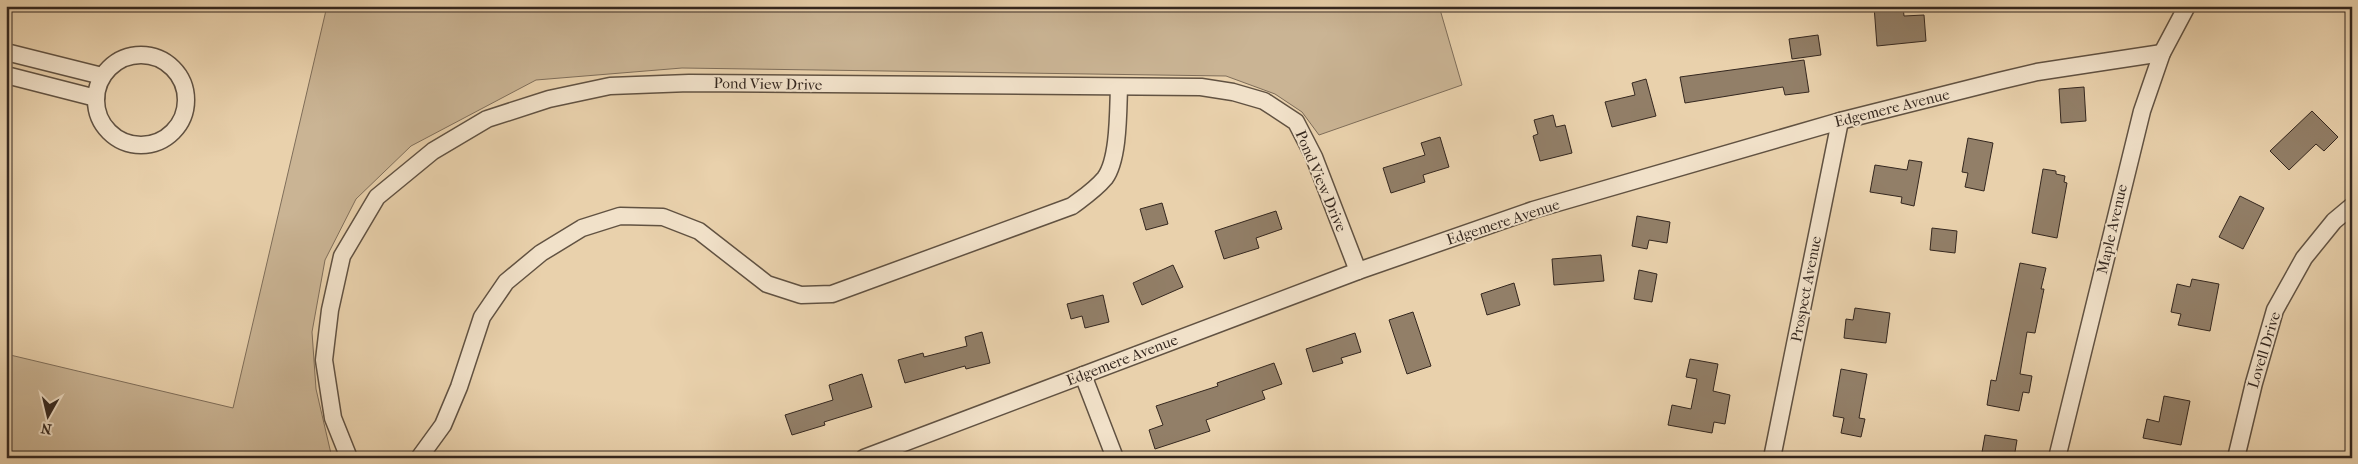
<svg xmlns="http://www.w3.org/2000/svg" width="2358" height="464" font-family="'IM FELL French Canon',serif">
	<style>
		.green { fill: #cab494; stroke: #7f6e5a }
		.building { fill: #927f68; stroke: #34271f }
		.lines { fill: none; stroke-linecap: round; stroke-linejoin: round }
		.minor-casing { stroke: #615242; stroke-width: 19 }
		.minor { stroke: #f1e1c9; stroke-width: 16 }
		.labels { text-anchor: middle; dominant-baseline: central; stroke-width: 4; stroke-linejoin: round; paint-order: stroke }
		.street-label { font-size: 15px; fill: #34271f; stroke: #f1e1c9 }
	</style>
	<rect width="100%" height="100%" fill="#e9d1ac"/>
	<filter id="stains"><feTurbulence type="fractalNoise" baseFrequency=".004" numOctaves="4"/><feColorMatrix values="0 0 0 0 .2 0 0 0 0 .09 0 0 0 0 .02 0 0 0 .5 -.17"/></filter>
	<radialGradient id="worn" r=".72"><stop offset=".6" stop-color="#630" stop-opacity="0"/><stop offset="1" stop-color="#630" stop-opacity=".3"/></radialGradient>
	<polygon class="green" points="327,6 1439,6 1462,85 1319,135 1302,112 1275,94 1226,76 682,68 536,80 411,146 356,199 325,260 312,332 316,389 332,458 6,458 6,354 233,408"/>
	<g class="building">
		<polygon points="1874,6 1903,6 1904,16 1924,15 1926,41 1877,46"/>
		<polygon points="1818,35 1821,55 1792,59 1789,39"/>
		<polygon points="1804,60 1809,92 1785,95 1783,87 1685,103 1680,77"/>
		<polygon points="1646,79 1656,116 1612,127 1605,102 1635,95 1632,83"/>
		<polygon points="2084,87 2086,121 2061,123 2059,89"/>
		<polygon points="2312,111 2338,137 2324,151 2316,144 2289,170 2270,151"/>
		<polygon points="1553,115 1556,127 1565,125 1572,153 1540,161 1533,136 1538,134 1534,120"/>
		<polygon points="1440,137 1449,167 1423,175 1425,182 1391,193 1383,168 1425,155 1421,143"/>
		<polygon points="1968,138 1993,143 1984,191 1965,187 1968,173 1962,172"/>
		<polygon points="1909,160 1922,162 1914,206 1901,203 1902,197 1870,192 1875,165 1907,170"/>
		<polygon points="2043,169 2056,171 2056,174 2065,176 2064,182 2067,183 2057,238 2032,233"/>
		<polygon points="2240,196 2264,208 2243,249 2219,237"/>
		<polygon points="1162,203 1168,224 1146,230 1140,209"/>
		<polygon points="1276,211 1282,229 1256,238 1259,248 1224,259 1215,231"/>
		<polygon points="1637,216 1670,222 1667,243 1649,240 1647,249 1632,246"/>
		<polygon points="1932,228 1957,231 1955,253 1930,250"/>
		<polygon points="1601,255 1604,281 1554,285 1552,259"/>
		<polygon points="2020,263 2046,268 2041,289 2044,289 2035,333 2027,332 2020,374 2032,376 2029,393 2023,392 2019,411 1987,405 1991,380 1996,381"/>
		<polygon points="1173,265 1183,287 1142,305 1133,283"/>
		<polygon points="1639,270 1657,274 1652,302 1634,299"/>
		<polygon points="2192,279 2219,284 2210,331 2178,325 2181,314 2171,312 2177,284 2190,287"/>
		<polygon points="1514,283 1520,305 1487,315 1481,294"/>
		<polygon points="1103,295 1109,322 1085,328 1082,316 1071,319 1067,304"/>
		<polygon points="1855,308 1890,313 1886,343 1844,338 1846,319 1853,320"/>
		<polygon points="1413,312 1431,366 1407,374 1389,320"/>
		<polygon points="982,332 990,363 966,369 965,366 905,383 898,360 923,353 924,357 967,346 965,337"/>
		<polygon points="1355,333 1361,352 1341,358 1343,363 1313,372 1306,349"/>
		<polygon points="1690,359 1718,364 1713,391 1730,395 1725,424 1714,422 1712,433 1668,425 1672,405 1691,409 1697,379 1686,377"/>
		<polygon points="1274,363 1282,384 1262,391 1265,399 1206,420 1210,431 1155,449 1149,430 1163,425 1156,406 1218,386 1217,383"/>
		<polygon points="1841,369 1867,374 1859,418 1865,419 1861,437 1841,433 1844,418 1833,416"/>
		<polygon points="862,374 872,407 824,422 825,425 792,435 785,415 833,400 829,385"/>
		<polygon points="2164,396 2190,401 2181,445 2143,438 2147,419 2159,422"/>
		<polygon points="1985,435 2017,440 2014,458 1981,458"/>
	</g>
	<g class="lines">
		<g class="minor-casing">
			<g id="minor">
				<polyline points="6,52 102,76"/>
				<circle cx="141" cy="100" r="45"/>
				<polyline points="6,75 96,98"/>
				<polyline points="1083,375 1115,458"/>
				<polyline points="349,458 333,418 324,360 330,310 342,256 377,197 433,151 487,119 549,99 610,86 689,83 1201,87 1233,92 1264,101 1296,122 1314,157 1358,271"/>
				<path d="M419,458L443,425L459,387L482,317L506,282L541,253L582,228L620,216L663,217L699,231L767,284L801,295L832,294L1072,206C1084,197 1095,190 1105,178C1119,159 1118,111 1119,87"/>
				<polyline points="864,458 1358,271 1533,210 1840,121 1999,81 2037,72 2162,53"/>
				<polyline points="1772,458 1840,121"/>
				<polyline points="2057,458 2142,111 2162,53 2187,6"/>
				<polyline points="2236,458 2254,383 2275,310 2304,258 2334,221 2352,206"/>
			</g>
		</g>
		<use href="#minor" class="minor"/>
	</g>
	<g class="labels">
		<g class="street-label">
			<text transform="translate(768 84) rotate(1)">Pond View Drive</text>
			<text transform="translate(1892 108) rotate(-14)">Edgemere Avenue</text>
			<text transform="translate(1321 181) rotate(67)">Pond View Drive</text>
			<text transform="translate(1503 222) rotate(-18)">Edgemere Avenue</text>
			<text transform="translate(2112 229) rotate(-77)">Maple Avenue</text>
			<text transform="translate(1806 289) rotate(-79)">Prospect Avenue</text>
			<text transform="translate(2264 350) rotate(-73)">Lovell Drive</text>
			<text transform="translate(1122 360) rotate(-21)">Edgemere Avenue</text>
		</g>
	</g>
	<rect width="2358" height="464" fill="none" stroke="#e9d1ac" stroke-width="25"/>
	<rect x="8" y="8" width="2343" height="449" fill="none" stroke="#34271f" stroke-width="2.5"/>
	<rect x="12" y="12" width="2333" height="439" fill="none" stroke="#34271f"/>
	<g transform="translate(48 416) rotate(188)" stroke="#f1e1c9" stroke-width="4" paint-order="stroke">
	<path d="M0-4L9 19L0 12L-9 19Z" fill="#34271f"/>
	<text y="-8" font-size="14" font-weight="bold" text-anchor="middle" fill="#34271f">N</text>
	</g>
	<rect width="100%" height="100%" filter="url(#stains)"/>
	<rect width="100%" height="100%" fill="url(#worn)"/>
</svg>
